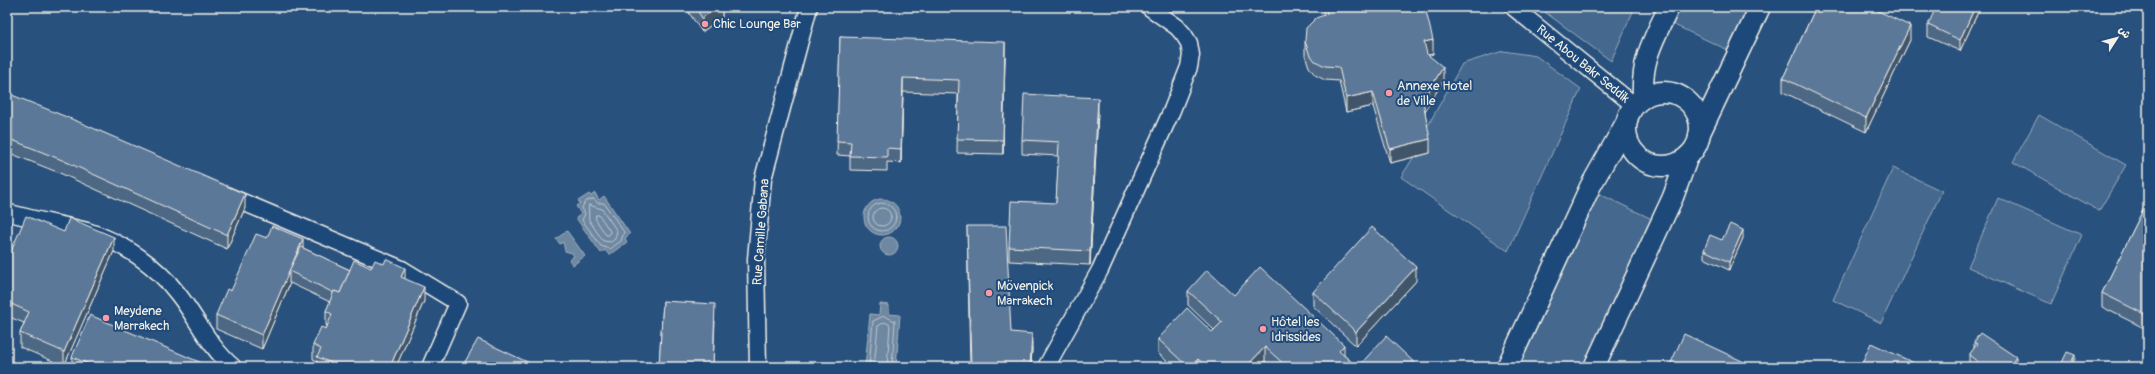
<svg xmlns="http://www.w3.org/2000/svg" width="2155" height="374" font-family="Pangolin,'Playpen Sans Arabic',sans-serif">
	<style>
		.green { fill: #45688e; stroke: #9cacbb }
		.water { fill: #6e88a2; stroke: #a4b2be }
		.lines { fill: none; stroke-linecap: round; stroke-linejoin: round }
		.shore { stroke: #bec7cc; stroke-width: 1 }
		.minor-casing { stroke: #f4f1e8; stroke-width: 19 }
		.major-casing { stroke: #f4f1e8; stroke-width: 23 }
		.minor { stroke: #1f4a7a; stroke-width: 16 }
		.major { stroke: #1f4a7a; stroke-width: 20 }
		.wall { fill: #4e6784; stroke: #f4f1e8 }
		.shaded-wall { fill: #40546b; stroke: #f4f1e8 }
		.building { fill: #5b7899; stroke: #f4f1e8 }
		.poi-dot { fill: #ff9aa2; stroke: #1f4a7a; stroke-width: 1.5 }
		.labels { text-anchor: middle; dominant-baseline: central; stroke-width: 4; stroke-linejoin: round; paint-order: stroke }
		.poi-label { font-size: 13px; fill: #f4f1e8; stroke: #1f4a7a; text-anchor: start }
		.street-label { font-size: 13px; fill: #f4f1e8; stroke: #1f4a7a }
	</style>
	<rect width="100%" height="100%" fill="#28517e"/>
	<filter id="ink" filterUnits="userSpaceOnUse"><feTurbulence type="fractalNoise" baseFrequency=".025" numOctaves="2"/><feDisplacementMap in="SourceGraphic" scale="8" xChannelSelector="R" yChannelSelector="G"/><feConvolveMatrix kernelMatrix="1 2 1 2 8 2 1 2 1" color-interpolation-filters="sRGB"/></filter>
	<g filter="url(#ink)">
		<g class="green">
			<polygon points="1538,7 1635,7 1611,61"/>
			<polygon points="1678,7 1751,7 1730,51 1670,23"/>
			<polygon points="1503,51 1536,56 1581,89 1508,251 1401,177 1413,158 1430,153 1425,131 1462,64"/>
			<polygon points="2039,115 2126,165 2099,211 2013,162"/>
			<polygon points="1893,168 1942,191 1881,323 1833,300"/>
			<polygon points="1593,191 1654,220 1585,367 1511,367"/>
			<polygon points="1998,198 2082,235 2051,304 1968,267"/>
		</g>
		<g class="water">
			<polygon points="595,193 599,200 604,196 630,234 625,238 627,242 609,255 605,250 601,253 576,218 581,214 576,206 580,203 578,201 589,194 591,196"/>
			<circle cx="882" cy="217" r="18"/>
			<polygon points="567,231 585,256 573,265 569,260 574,256 572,253 565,251 563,242 560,244 556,239"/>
			<circle cx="889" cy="246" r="9"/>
			<polygon points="880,304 889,305 889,314 900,315 896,367 865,367 870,314 879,315"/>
		</g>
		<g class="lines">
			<g class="shore">
				<path d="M593,199L598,203H604L624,232L621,241L610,249L601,246L582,220L585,214L582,208C585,201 585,201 593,199Z"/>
				<circle cx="882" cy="217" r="14"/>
				<polygon points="589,205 602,209 617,231 615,239 611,242 603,241 589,220"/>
				<circle cx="882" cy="217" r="9"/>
				<polygon points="596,215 599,215 610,231 609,235 606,235 596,220"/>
				<polyline points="869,367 873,321 884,316 895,321 892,367"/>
				<polyline points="874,367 878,326 885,322 890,325 887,367"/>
			</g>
			<g class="minor-casing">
				<g id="minor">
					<polyline points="1513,7 1634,105"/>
					<polyline points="226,195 402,269 458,303 430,367"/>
					<path d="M7,212C33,220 60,224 87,231C122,242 156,265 178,294C197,318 209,347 233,367"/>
					<polyline points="758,367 756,259 763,179 809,7"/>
					<polyline points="1046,367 1100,270 1172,110 1189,67 1191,55 1189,43 1184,35 1177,27 1149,7"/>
				</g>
			</g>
			<g class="major-casing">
				<g id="major">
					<circle cx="1663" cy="129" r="37"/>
					<path d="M1643,98C1641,59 1653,41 1669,7"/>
					<polyline points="1699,135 1760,7"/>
					<polyline points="1507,367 1590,187 1627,121"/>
					<polyline points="1594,367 1673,197 1688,156"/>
				</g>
			</g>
			<use href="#minor" class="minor"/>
			<use href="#major" class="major"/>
		</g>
		<g class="wall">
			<polygon points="685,7 722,7 722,17 702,32"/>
			<polygon points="1322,7 1425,7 1433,54 1429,55 1443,81 1425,111 1430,153 1390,163 1373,106 1346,112 1339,81 1325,80 1315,75 1309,67 1305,55 1305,41 1324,15"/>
			<polygon points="1816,7 1873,7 1872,8 1910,40 1866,132 1783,92 1783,78"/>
			<polygon points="1979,7 1979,10 1960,51 1928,37 1928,25"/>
			<polygon points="840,37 1005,56 1003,154 957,153 958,94 903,92 901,163 887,162 887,171 850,170 850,156 837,155"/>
			<polygon points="7,93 245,208 227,249 62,174 7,152"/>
			<polygon points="1098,112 1090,265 1009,261 1009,247 1056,203 1059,156 1022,154 1022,140"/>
			<polygon points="2148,200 2148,330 2102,307 2102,293"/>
			<polygon points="967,226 1011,332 1032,348 1031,367 970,367"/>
			<polygon points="64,232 114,251 64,366 20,347 20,333 24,323 7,316 7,255 9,256"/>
			<polygon points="1743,238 1729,270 1704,258 1704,250 1722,240"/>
			<polygon points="303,248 350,270 371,268 405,279 424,301 396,367 317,367 317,361 313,359 313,345 326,329 327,326 326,325 326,311 330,302 290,283 262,349 216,329 216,315 231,291"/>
			<polygon points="1416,281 1356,346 1313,306 1313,292"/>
			<polygon points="1188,291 1234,295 1344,355 1357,367 1272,367 1265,361 1259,367 1173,367 1158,353 1158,339 1212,332 1214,330 1188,305"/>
			<polygon points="663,301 715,321 713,367 659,367"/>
			<polygon points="1974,342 2016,365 2015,367 1974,367 1969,363 1969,355 1974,349"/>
			<polygon points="72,357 211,367 72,367"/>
		</g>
		<g class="shaded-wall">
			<polygon points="717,7 722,7 722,17 702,32 702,18"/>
			<polygon points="1975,7 1979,7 1979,10 1960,51 1960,40"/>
			<polygon points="1910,26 1910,40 1866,132 1866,118"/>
			<polygon points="1433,40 1433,54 1424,56 1424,42"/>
			<polygon points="1005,42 1005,56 1003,154 1003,140"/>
			<polygon points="1443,67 1443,81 1423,114 1423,101"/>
			<polygon points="903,78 903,92 901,163 901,149"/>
			<polygon points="1373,92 1373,106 1346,112 1346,98"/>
			<polygon points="1098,98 1098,112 1090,265 1090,251"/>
			<polygon points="1430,139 1430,153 1390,163 1390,149"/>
			<polygon points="245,194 245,208 227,249 227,235"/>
			<polygon points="1743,230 1743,238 1729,270 1729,262"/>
			<polygon points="114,237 114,251 64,366 64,352"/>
			<polygon points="303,239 303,253 289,271"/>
			<polygon points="1416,267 1416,281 1356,346 1356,332"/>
			<polygon points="405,268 405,282 401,277"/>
			<polygon points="289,271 289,283 290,283 262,349 262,335"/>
			<polygon points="424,287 424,301 396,367 390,367"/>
			<polygon points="1032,334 1032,348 1031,367 1030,367"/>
			<polygon points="1344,345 1344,359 1339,351"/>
			<polygon points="1265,347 1265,361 1259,367 1246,367"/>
			<polygon points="2075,355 2075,359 2071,367 2069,367"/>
			<polygon points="2016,357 2016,365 2015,367 2009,367"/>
			<polygon points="1198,359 1198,367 1190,367"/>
		</g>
		<g class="building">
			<polygon points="695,7 717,7 702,18"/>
			<polygon points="1325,7 1425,7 1433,40 1424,42 1427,54 1443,67 1423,101 1430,139 1390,149 1373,92 1346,98 1339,67 1325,66 1315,61 1309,53 1305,41 1306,28 1316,18 1327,14"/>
			<polygon points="1816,7 1870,7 1910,26 1866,118 1783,78"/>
			<polygon points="1936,7 1975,7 1960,40 1928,25"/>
			<polygon points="840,37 1005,42 1003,140 957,139 959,80 903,78 901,149 887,148 887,157 850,156 851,142 837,141"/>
			<polygon points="7,93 79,122 245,194 227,235 62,160 7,138"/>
			<polygon points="1024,94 1098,98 1090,251 1009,247 1011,201 1056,203 1059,142 1022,140"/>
			<polygon points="2148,200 2148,316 2102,293"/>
			<polygon points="26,216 64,232 69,218 114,237 64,352 20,333 29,312 7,302 7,255 9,256"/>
			<polygon points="1730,224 1743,230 1729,262 1704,250 1710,235 1722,240"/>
			<polygon points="272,226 303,239 262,335 216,315 227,289 231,291 256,234 267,238"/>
			<polygon points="967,226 1006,226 1011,332 1032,334 1030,367 971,367"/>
			<polygon points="1372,227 1416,267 1356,332 1313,292"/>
			<polygon points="301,247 350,270 340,293 334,291 334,293 289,271"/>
			<polygon points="386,259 405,268 401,277 424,287 390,367 341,367 317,357 321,349 313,345 321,327 326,329 332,314 326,311 334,291 340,293 354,260 371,268 375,260 384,264"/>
			<polygon points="1260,267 1344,345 1339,351 1357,367 1287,367 1265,347 1246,367 1207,367 1198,359 1190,367 1188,367 1158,339 1187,308 1212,332 1222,322 1188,291 1207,270 1234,295"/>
			<polygon points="663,301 715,304 713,367 667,367 659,365"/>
			<polygon points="90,315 211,367 96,367 72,357"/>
			<polygon points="1980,333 2016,357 2009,367 1982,367 1983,366 1969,355 1977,344 1974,342"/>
			<polygon points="1684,334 1755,367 1669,367"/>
			<polygon points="1386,336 1419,367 1358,367"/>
			<polygon points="478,339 538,367 462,367"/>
			<polygon points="1871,343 1923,367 1860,367"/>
			<polygon points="2067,352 2075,355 2069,367 2066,367 2061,365"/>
		</g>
	</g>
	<g class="poi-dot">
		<circle cx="705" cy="24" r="4"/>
		<circle cx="1389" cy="93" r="4"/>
		<circle cx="989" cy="293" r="4"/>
		<circle cx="106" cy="318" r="4"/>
		<circle cx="1263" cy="329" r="4"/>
	</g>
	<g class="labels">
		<g class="poi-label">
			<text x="713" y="24">Chic Lounge Bar</text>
			<text x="1397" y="86">Annexe Hotel<tspan x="1397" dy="15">de Ville</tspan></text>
			<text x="997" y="286">Mövenpick<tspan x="997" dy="15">Marrakech</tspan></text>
			<text x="114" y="311">Meydene<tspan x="114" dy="15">Marrakech</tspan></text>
			<text x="1271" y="322">Hôtel les<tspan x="1271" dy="15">Idrissides</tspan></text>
		</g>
		<g class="street-label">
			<text transform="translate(1583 64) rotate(39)">Rue Abou Bakr Seddik</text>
			<text transform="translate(761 232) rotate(-86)">Rue Camille Gabana</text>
		</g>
	</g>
	<rect width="2155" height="374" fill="none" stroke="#1f4a7a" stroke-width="24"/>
	<rect x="12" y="12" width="2131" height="350" fill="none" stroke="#f4f1e8" stroke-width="1.5" filter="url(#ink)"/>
	<g transform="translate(2117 38) rotate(54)" stroke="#1f4a7a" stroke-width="3" paint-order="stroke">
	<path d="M0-3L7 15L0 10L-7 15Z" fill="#f4f1e8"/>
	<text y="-6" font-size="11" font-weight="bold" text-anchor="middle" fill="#f4f1e8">ش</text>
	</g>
</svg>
